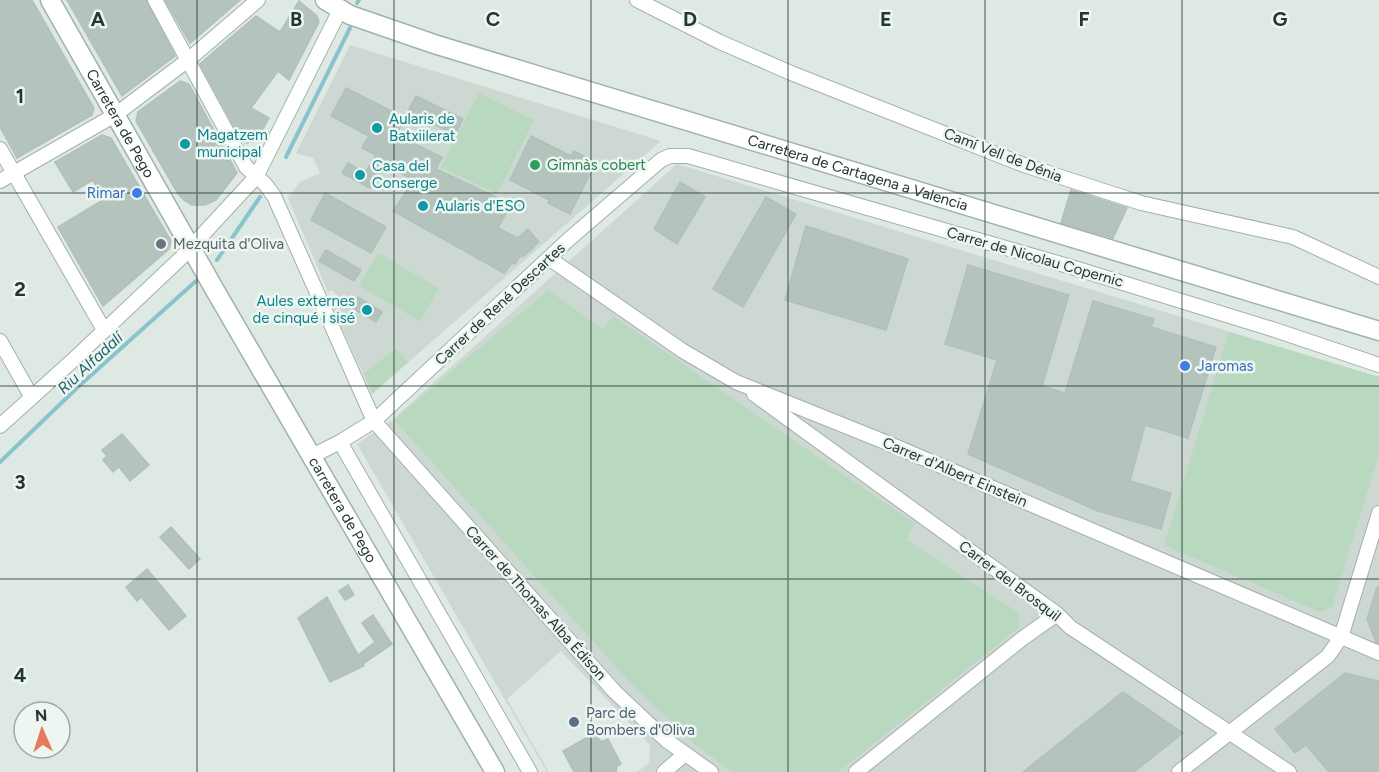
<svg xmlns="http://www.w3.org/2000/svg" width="1379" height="772" font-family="Figtree,sans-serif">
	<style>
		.built { fill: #cdd8d2 }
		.green { fill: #b8d9bf }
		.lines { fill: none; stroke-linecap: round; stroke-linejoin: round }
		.stream { stroke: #89c3cb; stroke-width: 4 }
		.building { fill: #b4c3bc; stroke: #b1c1ba; stroke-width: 1.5 }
		.minor-casing { stroke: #a2b0aa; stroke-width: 16 }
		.secondary-casing { stroke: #9eb3ab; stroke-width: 21 }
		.minor { stroke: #fff; stroke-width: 14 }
		.secondary { stroke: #fff; stroke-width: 18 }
		.grid { fill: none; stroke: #213730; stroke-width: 1.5; stroke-opacity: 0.55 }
		.culture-dot { fill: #0f9aa8; stroke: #eef6f1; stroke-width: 2 }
		.leisure-dot { fill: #2e9e5b; stroke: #eef6f1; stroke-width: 2 }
		.shop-dot { fill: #3f7fe0; stroke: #eef6f1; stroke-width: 2 }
		.worship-dot { fill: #6b7280; stroke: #eef6f1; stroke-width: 2 }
		.service-dot { fill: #5c6f8a; stroke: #eef6f1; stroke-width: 2 }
		.labels { text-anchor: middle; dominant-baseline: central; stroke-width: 5; stroke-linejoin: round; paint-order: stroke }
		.culture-label { font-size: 15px; fill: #0d838f; stroke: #eef6f1; text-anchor: start }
		.street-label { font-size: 15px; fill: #213730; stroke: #eef6f1 }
		.leisure-label { font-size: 15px; fill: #27864d; stroke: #eef6f1; text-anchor: start }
		.shop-label { font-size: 15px; fill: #366cbe; stroke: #eef6f1; text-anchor: end }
		.worship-label { font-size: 15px; fill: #5b616d; stroke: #eef6f1; text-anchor: start }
		.service-label { font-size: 15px; fill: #4e5e75; stroke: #eef6f1; text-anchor: start }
		.water-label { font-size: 16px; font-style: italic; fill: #20646e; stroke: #eef6f1 }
		.grid-label { font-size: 20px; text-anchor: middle; font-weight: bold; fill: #213730; stroke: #eef6f1; stroke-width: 5; stroke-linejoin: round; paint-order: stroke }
	</style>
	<rect width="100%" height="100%" fill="#dee9e3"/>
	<g class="built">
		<polygon points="350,45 661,141 372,394 331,304 339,300 333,290 328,292 288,198 300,182 320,173 313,158 296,153"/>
		<polygon points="677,164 1379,377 1379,772 637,772 649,763 650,745 561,651 507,699 549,772 547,772 357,444 392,420"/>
	</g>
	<g class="green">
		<polygon points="479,93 534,120 497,194 441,167"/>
		<polygon points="378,253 439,288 420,321 359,286"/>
		<polygon points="548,290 603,329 613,316 914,523 907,540 1019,613 1018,628 838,772 732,772 693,743 627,679 394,420"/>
		<polygon points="1229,332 1379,377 1379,454 1332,607 1320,612 1164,545"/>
		<polygon points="396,348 408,362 372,394 364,374"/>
	</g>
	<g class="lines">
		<g class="stream">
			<polyline points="357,3 359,0"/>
			<polyline points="286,157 350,28"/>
			<polyline points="217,260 260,197"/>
			<polyline points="0,462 79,386 196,281"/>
		</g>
	</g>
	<g class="building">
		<polygon points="0,0 32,0 94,108 92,115 17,158 0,127"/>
		<polygon points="67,0 146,0 175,56 122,96"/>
		<polygon points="165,0 240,0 190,43"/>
		<polygon points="299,1 317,16 319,22 289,80 278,71 251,108 269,118 256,141 246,143 242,141 200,64 256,16 280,32"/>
		<polygon points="180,81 189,84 237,173 216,200 205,205 192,205 185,201 178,194 136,121 138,112"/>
		<polygon points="346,88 405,118 396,135 442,157 436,169 511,204 498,228 518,238 528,229 539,242 523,257 520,256 515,264 512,263 504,273 393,211 414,180 385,165 370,188 342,173 348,163 365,173 376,155 362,148 369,136 331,116"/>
		<polygon points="416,96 463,119 455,135 408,111"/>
		<polygon points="102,135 111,138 171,241 169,249 103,306 58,227 103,200 93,180 73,192 55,162"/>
		<polygon points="531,136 571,156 574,151 596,162 570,214 548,203 549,200 510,180"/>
		<polygon points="680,182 705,197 677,244 654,229"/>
		<polygon points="1071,190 1127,208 1113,238 1061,223"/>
		<polygon points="325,193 386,227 371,253 311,220"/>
		<polygon points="766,197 796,214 743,307 713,289"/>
		<polygon points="806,226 908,259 886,330 785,300"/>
		<polygon points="326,250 361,270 354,281 319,261"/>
		<polygon points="968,265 1069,295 1042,386 1065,393 1093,301 1154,319 1151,327 1216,347 1188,438 1145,425 1130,481 1171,493 1161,529 1098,511 968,454 997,360 945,344"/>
		<polygon points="358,297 382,312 376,322 352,308"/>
		<polygon points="122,434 149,465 130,481 119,467 113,472 103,460 107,456 102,450"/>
		<polygon points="171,527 200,559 189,569 160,537"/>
		<polygon points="147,569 186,616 169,630 141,597 137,601 126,587"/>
		<polygon points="348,585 354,595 345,600 339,591"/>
		<polygon points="1377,587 1379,587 1379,643 1376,642 1367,619"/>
		<polygon points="327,597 358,655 375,642 362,623 373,615 392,644 363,664 364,666 330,682 298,618"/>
		<polygon points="1345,673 1379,681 1379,772 1329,772 1306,745 1295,753 1275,729"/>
		<polygon points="1123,692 1183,733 1134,772 1023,772"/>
		<polygon points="595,733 601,742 608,739 621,764 617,766 616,772 574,772 563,751"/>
	</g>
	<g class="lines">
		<g class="minor-casing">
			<g id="minor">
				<polyline points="155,0 246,167 265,184 274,196 374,421 615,692 666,740 711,772"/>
				<polyline points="637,0 720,42 791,73 1024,165 1141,203 1293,237 1379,277"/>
				<polyline points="0,149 104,330"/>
				<polyline points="0,181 115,115 188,60 258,0"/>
				<polyline points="550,259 683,351 736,382 885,442 1379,653"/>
				<polyline points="0,341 31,396"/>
				<polyline points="754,394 1057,614 1070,627 1289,772"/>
				<polyline points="0,426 72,361 182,257 256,177 340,10"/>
				<polyline points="340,442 530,772"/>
				<polyline points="312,456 340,442 374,421 568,240 661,160 670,156 688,156 1068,266 1272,329 1379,365"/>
				<polyline points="664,772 685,754"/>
				<polyline points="856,772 1023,638 1057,614"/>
				<polyline points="1179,772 1328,656 1341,637 1379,513"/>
			</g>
		</g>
		<g class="secondary-casing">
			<g id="secondary">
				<path id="s1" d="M50,0L216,292L495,772"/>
				<path id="s2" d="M325,0L350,15L434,44L1379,331"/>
			</g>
		</g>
		<use href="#minor" class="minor"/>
		<use href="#secondary" class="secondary"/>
	</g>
	<path class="grid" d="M197,0V772M394,0V772M591,0V772M788,0V772M985,0V772M1182,0V772M0,193H1379M0,386H1379M0,579H1379"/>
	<g class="culture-dot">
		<circle cx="377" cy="128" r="6"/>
		<circle cx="185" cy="144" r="6"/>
		<circle cx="360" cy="175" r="6"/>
		<circle cx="423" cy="206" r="6"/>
		<circle cx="367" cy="310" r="6"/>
	</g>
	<circle class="leisure-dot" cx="535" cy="165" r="6"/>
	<g class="shop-dot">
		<circle cx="137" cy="193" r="6"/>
		<circle cx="1185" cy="366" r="6"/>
	</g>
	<circle class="worship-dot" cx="161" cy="244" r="6"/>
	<circle class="service-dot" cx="574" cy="722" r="6"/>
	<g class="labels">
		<g class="culture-label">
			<text x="389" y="119">Aularis de<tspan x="389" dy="17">Batxiilerat</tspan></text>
			<text x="197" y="135">Magatzem<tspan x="197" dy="17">municipal</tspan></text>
			<text x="372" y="166">Casa del<tspan x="372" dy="17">Conserge</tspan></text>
			<text x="435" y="206">Aularis d'ESO</text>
			<text x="355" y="301" text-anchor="end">Aules externes<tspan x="355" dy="17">de cinqué i sisé</tspan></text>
		</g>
		<g class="street-label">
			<text stroke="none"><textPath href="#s1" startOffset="142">Carretera de Pego</textPath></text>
			<text transform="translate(1003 155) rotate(21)">Camí Vell de Dénia</text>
			<text stroke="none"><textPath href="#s2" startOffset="561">Carretera de Cartagena a Valencia</textPath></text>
			<text transform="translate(1035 257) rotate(16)">Carrer de Nicolau Copernic</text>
			<text transform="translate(500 304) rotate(-43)">Carrer de René Descartes</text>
			<text transform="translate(955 472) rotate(23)">Carrer d'Albert Einstein</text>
			<text stroke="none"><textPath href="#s1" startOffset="588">carretera de Pego</textPath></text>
			<text transform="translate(1010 581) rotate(37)">Carrer del Brosquil</text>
			<text transform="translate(536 603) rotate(48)">Carrer de Thomas Alba Édison</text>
		</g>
		<g class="leisure-label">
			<text x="547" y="165">Gimnàs cobert</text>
		</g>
		<g class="shop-label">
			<text x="125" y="193">Rimar</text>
			<text x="1197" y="366" text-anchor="start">Jaromas</text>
		</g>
		<g class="worship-label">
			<text x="173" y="244">Mezquita d'Oliva</text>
		</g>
		<g class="service-label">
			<text x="586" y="713">Parc de<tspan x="586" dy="17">Bombers d'Oliva</tspan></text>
		</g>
		<g class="water-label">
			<text transform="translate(90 363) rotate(-43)">Riu Alfadalí</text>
		</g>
	</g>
	<g class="grid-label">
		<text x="98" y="26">A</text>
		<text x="296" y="26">B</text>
		<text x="493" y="26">C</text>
		<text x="690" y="26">D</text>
		<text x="886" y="26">E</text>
		<text x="1084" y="26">F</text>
		<text x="1280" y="26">G</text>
		<text x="20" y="103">1</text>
		<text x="20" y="296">2</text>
		<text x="20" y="489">3</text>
		<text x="20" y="682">4</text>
	</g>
	<g transform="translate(42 730) rotate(357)"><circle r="28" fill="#eef6f1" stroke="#9caaa4" stroke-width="1.5"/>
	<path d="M0-4.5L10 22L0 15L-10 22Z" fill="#e7795d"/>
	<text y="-9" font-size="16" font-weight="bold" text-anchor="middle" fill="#213730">N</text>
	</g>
</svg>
